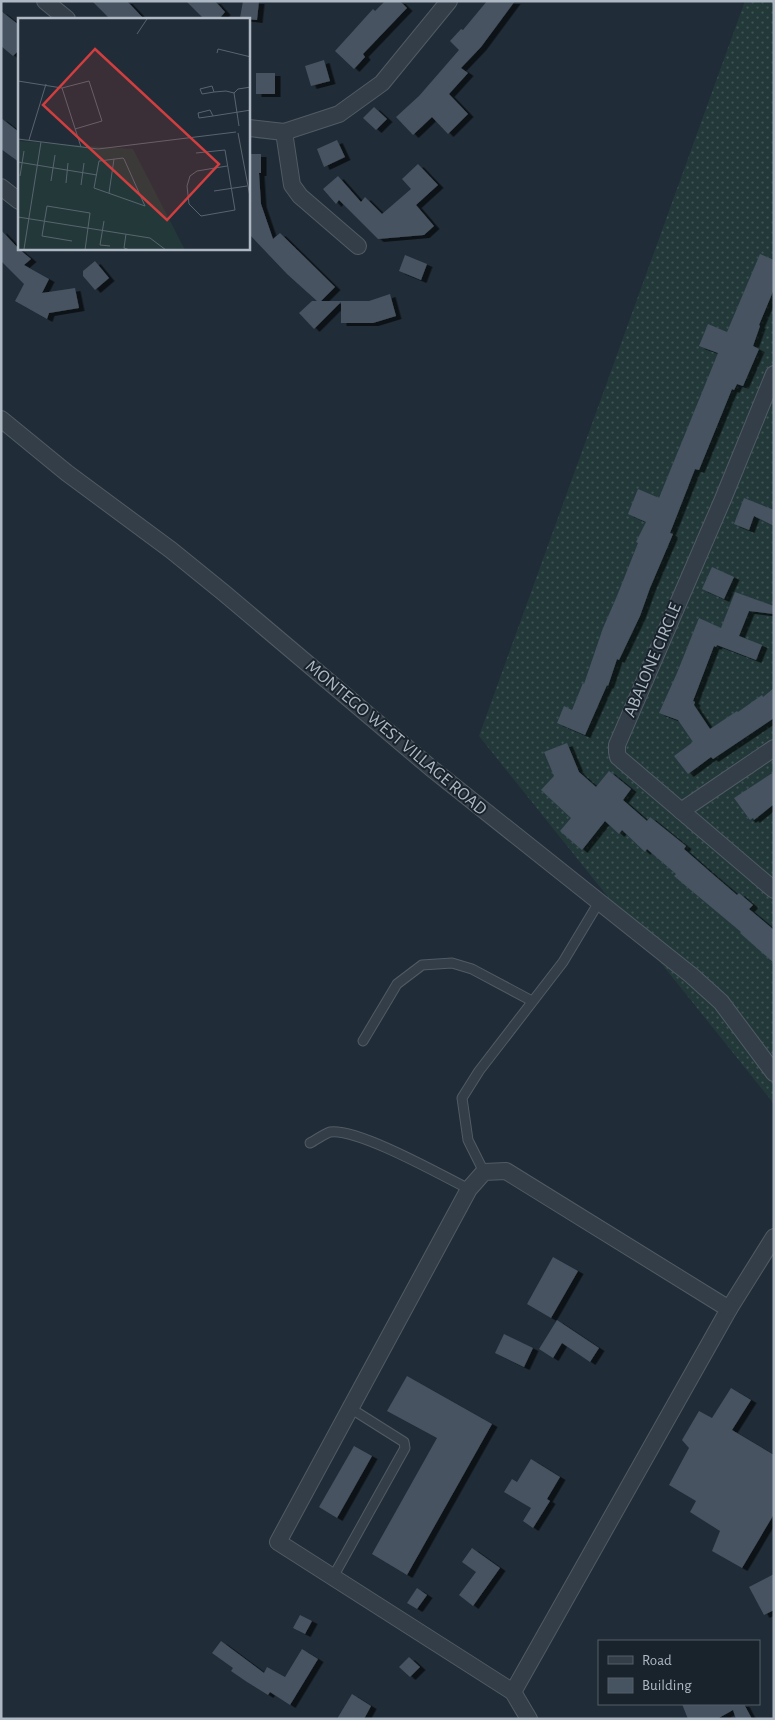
<svg xmlns="http://www.w3.org/2000/svg" width="775" height="1720" font-family="'Alegreya Sans',sans-serif">
	<style>
		.grass { fill: url(#grass-dots) }
		.building { fill: #465361; filter: url(#shadow) }
		.lines { fill: none; stroke-linecap: round; stroke-linejoin: round }
		.lane-casing { stroke: #515b65; stroke-width: 11 }
		.street-casing { stroke: #515b65; stroke-width: 18 }
		.lane { stroke: #343e48; stroke-width: 9 }
		.street { stroke: #343e48; stroke-width: 16 }
		.labels { text-anchor: middle; dominant-baseline: central; stroke-width: 4; stroke-linejoin: round; paint-order: stroke }
		.street-label { font-size: 18px; fill: #aeb8c4; stroke: #19232c }
		.inset-road { fill: none; stroke: #59646f; stroke-width: 1 }
		.view { fill: #d03e3f; fill-opacity: 0.15; stroke: #d03e3f; stroke-width: 2.5 }
		.inset-edge { fill: none; stroke: #aeb8c4; stroke-width: 2.5 }
	</style>
	<defs>
		<pattern id="grass-dots" width="8" height="8" patternUnits="userSpaceOnUse" patternTransform="scale(1.25)"><rect width="8" height="8" fill="#233939"/><path d="M2 2h.1M6 6h.1" fill="none" stroke="#405454" stroke-width="1.8" stroke-linecap="round"/></pattern>
		<filter id="shadow"><feDropShadow dx="5.5" dy="3" stdDeviation="0" flood-color="#0009"/></filter>
	</defs>
	<rect width="100%" height="100%" fill="#202c37"/>
	<polygon class="grass" points="745,1 774,1 774,1104 479,736"/>
	<g class="building">
		<polygon points="92,1 127,1 144,19 110,19"/>
		<polygon points="186,1 215,1 225,12 219,19 204,19"/>
		<polygon points="243,1 259,1 257,20 240,18"/>
		<polygon points="385,1 400,1 407,8 363,54 365,57 354,69 335,51 373,9 375,11"/>
		<polygon points="487,1 515,1 481,47 461,68 468,73 449,94 468,114 448,134 432,117 413,135 396,117 419,96 459,50 450,41 461,29 463,30"/>
		<polygon points="1,11 19,25 19,50 13,56 1,46"/>
		<polygon points="324,60 330,81 311,86 305,66"/>
		<rect x="256" y="73" width="19" height="21"/>
		<polygon points="374,107 387,119 376,130 363,118"/>
		<polygon points="1,118 19,132 19,162 1,149"/>
		<polygon points="337,140 345,157 324,167 317,149"/>
		<polygon points="249,154 261,154 261,173 259,173 261,204 273,239 280,233 335,287 321,301 369,301 390,294 396,316 373,323 341,323 341,302 314,329 299,313 312,301 317,301 287,274 249,234"/>
		<polygon points="418,164 438,185 416,205 434,226 424,235 378,239 339,200 336,204 323,189 338,176 361,202 365,197 382,214 411,189 402,179"/>
		<polygon points="1,230 19,249 31,259 24,265 49,279 42,293 75,288 79,308 49,313 47,319 15,301 24,284 1,261"/>
		<polygon points="760,254 774,260 774,289 759,325 760,326 753,346 759,349 743,386 737,384 734,390 732,389 699,470 695,469 670,533 673,534 650,588 640,616 619,660 617,659 608,686 607,685 585,735 557,723 564,706 572,710 583,683 584,684 603,628 617,596 638,543 636,542 646,522 628,514 638,489 659,498 718,353 699,346 708,324 727,332"/>
		<polygon points="405,255 427,264 421,280 399,271"/>
		<polygon points="95,261 109,278 95,290 83,276 83,271"/>
		<polygon points="744,498 774,510 774,526 754,516 749,530 734,524"/>
		<polygon points="712,567 734,577 724,599 702,589"/>
		<polygon points="735,592 774,606 774,614 749,611 739,636 762,645 756,660 717,645 716,647 714,646 693,701 695,702 694,705 710,729 737,711 738,712 762,695 763,697 774,688 774,718 713,759 711,757 688,774 674,756 693,742 678,720 659,713 677,673 699,618 721,628"/>
		<polygon points="567,743 579,772 596,787 609,771 631,789 623,800 647,821 650,817 686,846 684,849 716,877 737,895 739,893 753,905 749,909 774,930 774,963 740,933 741,932 674,876 676,874 647,849 645,852 622,830 619,834 605,821 582,850 560,831 571,818 541,790 554,776 544,752"/>
		<polygon points="774,772 774,804 754,820 753,818 750,820 734,798"/>
		<polygon points="553,1257 578,1271 551,1318 527,1304"/>
		<polygon points="557,1320 599,1348 590,1362 562,1343 553,1358 539,1349"/>
		<polygon points="504,1334 533,1348 524,1367 495,1353"/>
		<polygon points="407,1376 492,1424 407,1575 372,1554 437,1438 387,1411"/>
		<polygon points="731,1388 751,1400 732,1430 774,1455 774,1514 742,1568 712,1551 720,1531 690,1512 696,1501 669,1485 689,1448 682,1440 699,1411 712,1418"/>
		<polygon points="354,1446 372,1456 337,1518 319,1507"/>
		<polygon points="531,1459 560,1477 547,1499 550,1501 533,1528 523,1521 531,1508 504,1492 512,1479 517,1482"/>
		<polygon points="472,1548 500,1568 473,1606 459,1595 476,1572 462,1562"/>
		<polygon points="774,1574 774,1610 764,1615 749,1587"/>
		<polygon points="417,1588 427,1595 417,1609 407,1603"/>
		<polygon points="300,1615 312,1621 305,1634 293,1628"/>
		<polygon points="221,1641 264,1673 267,1667 285,1677 302,1649 318,1659 290,1705 270,1692 268,1695 247,1682 231,1671 233,1668 212,1653"/>
		<polygon points="409,1657 420,1667 410,1677 399,1667"/>
		<polygon points="352,1694 371,1706 364,1719 337,1719"/>
		<polygon points="682,1704 744,1704 752,1719 736,1719 733,1710 717,1719 688,1719"/>
	</g>
	<g class="lines">
		<g class="lane-casing">
			<g id="lane">
				<polyline points="363,1041 397,984 422,965 452,963 472,969 532,1001"/>
				<path d="M310,1143C316,1140 324,1134 330,1132C358,1128 441,1175 469,1189"/>
				<polyline points="484,1172 468,1140 462,1098 479,1071 563,962 599,902"/>
				<polyline points="333,1577 405,1448 404,1442 350,1408"/>
			</g>
		</g>
		<g class="street-casing">
			<g id="street">
				<polyline points="45,1 67,19"/>
				<polyline points="249,128 284,132 339,114 382,83 449,1"/>
				<polyline points="284,132 292,185 300,196 358,246"/>
				<polyline points="1,187 19,201"/>
				<polyline points="774,374 723,499 617,745 617,752 618,757 774,890"/>
				<polyline points="1,419 67,473 171,550 224,593 431,768 691,975 721,1002 774,1073"/>
				<polyline points="681,811 774,748"/>
				<polyline points="513,1692 729,1309 774,1237"/>
				<polyline points="529,1719 513,1692 278,1542 469,1189 484,1172 506,1171 729,1309"/>
			</g>
		</g>
		<use href="#lane" class="lane"/>
		<use href="#street" class="street"/>
	</g>
	<g class="labels">
		<g class="street-label">
			<text transform="translate(653 660) rotate(-67)">ABALONE CIRCLE</text>
			<text transform="translate(396 738) rotate(40)">MONTEGO WEST VILLAGE ROAD</text>
		</g>
	</g>
	<g transform="translate(18 18)">
		<rect width="232" height="232" fill="#202c37"/>
		<path d="M0,123L115,131L167,232H0Z" fill="#233939"/>
		<path class="inset-road" d="M119,16L129,1M199,35L200,31L233,39M0,63L44,70L71,63L84,103L57,111M44,70L63,129M196,74L194,68L182,71L184,76L196,74L208,73L216,75M216,75L221,108M216,75L220,71L233,69M195,98L192,92L180,95L181,100L195,98L233,92M220,115L233,184M0,121L80,131L218,114M11,122L28,66M178,135L207,132L217,192L183,198L171,186L169,168L172,158L179,153L209,148M105,140L106,141L127,188L76,170L81,143ZM0,144L79,157M2,158L6,133M33,163L37,137M48,165L50,145M63,167L66,145M196,173L229,168M91,175L96,141M0,199L132,220L148,232M86,203L82,227L92,228M108,216L106,230L112,232M54,223L24,218L29,188L72,195L67,232M6,231L23,124"/>
		<path class="view" d="M77,31L201,146L149,202L25,87Z"/>
		<rect width="232" height="232" class="inset-edge"/>
	</g>
	<rect width="775" height="1720" fill="none" stroke="#aeb8c4" stroke-width="5"/>
	<rect x="598" y="1640" width="162" height="65" fill="#19232c" stroke="#555f69"/>
	<rect x="608" y="1656" width="25" height="8" fill="#343e48" stroke="#555f69"/>
	<text x="642" y="1665" font-size="15" fill="#aeb8c4">Road</text>
	<rect x="608" y="1678" width="25" height="15" fill="#465361" stroke="#555f69"/>
	<text x="642" y="1690" font-size="15" fill="#aeb8c4">Building</text>
</svg>
